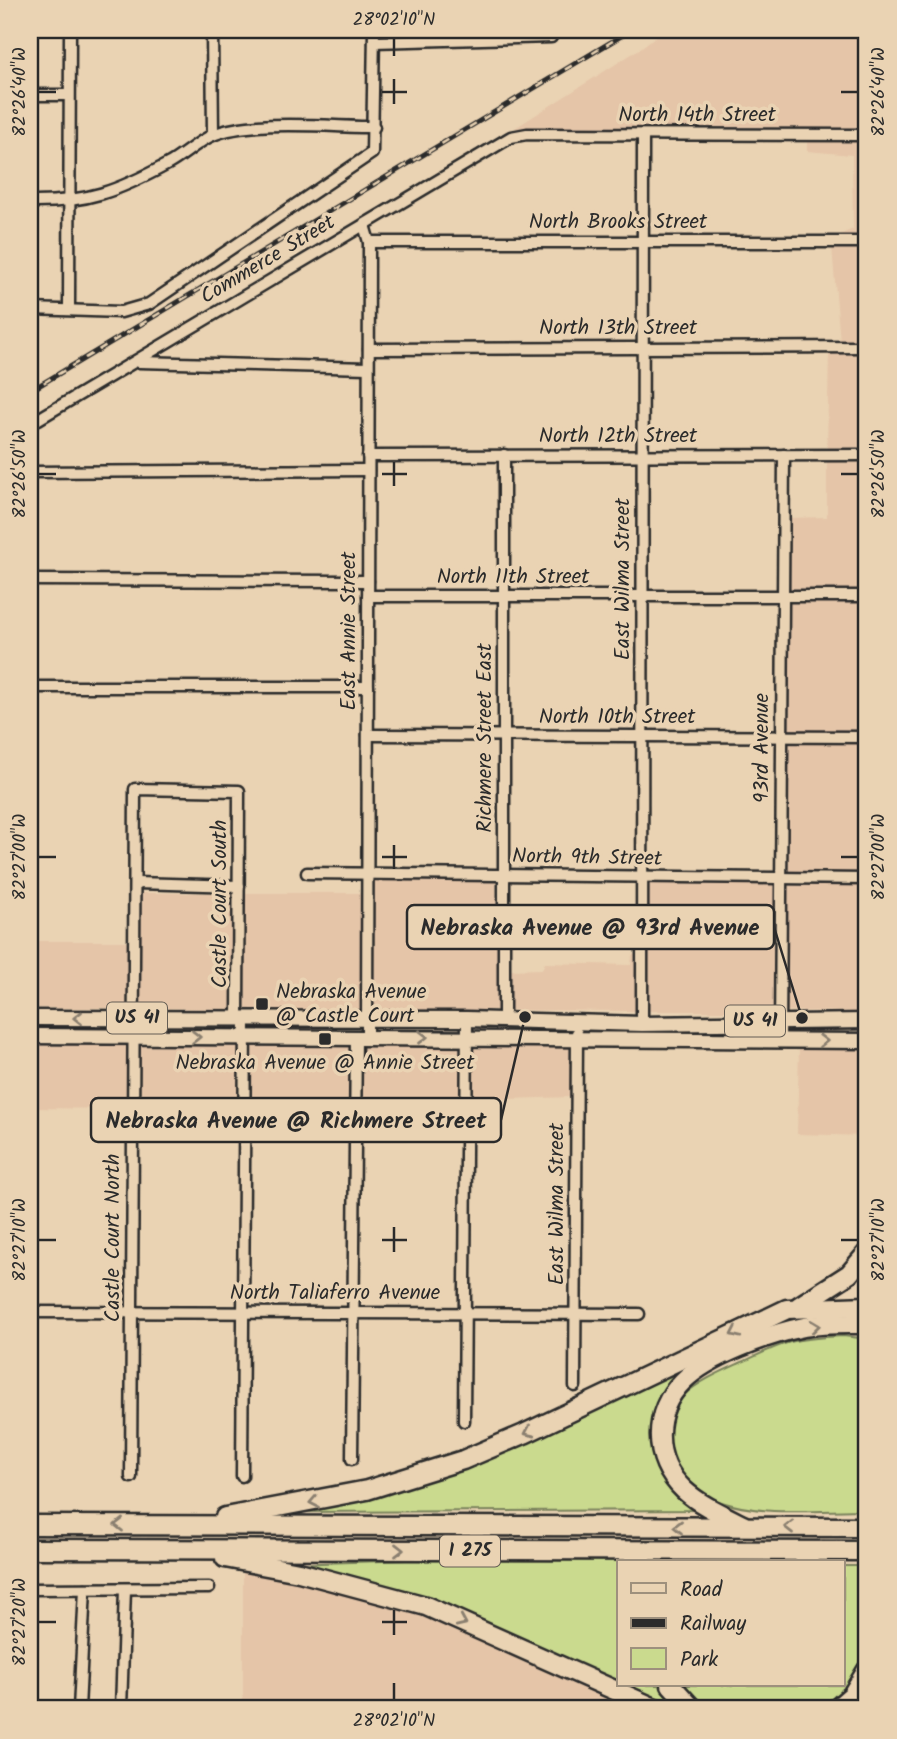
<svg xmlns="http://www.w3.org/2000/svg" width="897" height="1739" font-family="Kalam,sans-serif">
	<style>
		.built { fill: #e5c5a8 }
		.green { fill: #cada8e; stroke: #7a825c; stroke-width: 2 }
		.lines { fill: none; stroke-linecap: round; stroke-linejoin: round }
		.minor-casing { stroke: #2b2b2b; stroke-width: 15 }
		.primary-casing { stroke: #2b2b2b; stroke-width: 19 }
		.motorway-casing { stroke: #2b2b2b; stroke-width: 23 }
		.minor { stroke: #ead3b3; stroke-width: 10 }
		.primary { stroke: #ead3b3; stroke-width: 14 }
		.motorway { stroke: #ead3b3; stroke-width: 18 }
		.rail-casing { stroke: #2b2b2b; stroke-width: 5 }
		.rail { stroke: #ead3b3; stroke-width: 2.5; stroke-dasharray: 8; stroke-linecap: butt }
		.oneway { stroke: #8a7f6f }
		.ticks { fill: none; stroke: #2b2b2b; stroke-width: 2.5 }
		.poi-dot { fill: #2b2b2b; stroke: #ead3b3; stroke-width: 2.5 }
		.labels { text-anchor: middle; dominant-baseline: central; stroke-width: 7; stroke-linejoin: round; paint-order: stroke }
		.shield { fill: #ead3b3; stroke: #645d54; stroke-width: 2 }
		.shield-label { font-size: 19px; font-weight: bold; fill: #2b2b2b }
		.street-label { font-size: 21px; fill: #2b2b2b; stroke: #ead3b3 }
		.poi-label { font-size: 21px; fill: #2b2b2b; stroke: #ead3b3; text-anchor: start }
		.leader { fill: none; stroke: #2b2b2b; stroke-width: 2.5 }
		.callout-dot { fill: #2b2b2b; stroke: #ead3b3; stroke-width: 2.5 }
		.callout { fill: #ead3b3; stroke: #2b2b2b; stroke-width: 2.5 }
		.callout-label { font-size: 23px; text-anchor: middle; font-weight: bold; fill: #2b2b2b }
		.neatline { fill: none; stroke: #2b2b2b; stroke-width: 2.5 }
		.ticks-label { font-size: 18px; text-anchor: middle; fill: #2b2b2b }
	</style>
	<rect width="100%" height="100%" fill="#ead3b3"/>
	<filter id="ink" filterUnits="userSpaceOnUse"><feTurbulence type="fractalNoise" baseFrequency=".0143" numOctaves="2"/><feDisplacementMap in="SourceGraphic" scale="14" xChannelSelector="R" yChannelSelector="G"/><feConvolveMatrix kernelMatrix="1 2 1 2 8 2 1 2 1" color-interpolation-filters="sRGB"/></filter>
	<g filter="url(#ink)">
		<g class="built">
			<polygon points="664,30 867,30 867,130 515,128 638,50"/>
			<polygon points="807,139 867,139 867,237 835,237 853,229 852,155 807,151"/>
			<polygon points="832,247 867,247 867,342 840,342"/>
			<polygon points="829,352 867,352 867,450 827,450"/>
			<polygon points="827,460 867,460 867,591 787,591 788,518 827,517"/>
			<polygon points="787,600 867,601 867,732 786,731"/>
			<polygon points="786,741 867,742 867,874 786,874"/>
			<polygon points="373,879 496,881 499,1010 372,1010"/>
			<polygon points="646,883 775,884 775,1011 648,1011"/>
			<polygon points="786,884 867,884 867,1012 785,1011"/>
			<polygon points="141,893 234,893 233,1009 140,1008"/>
			<polygon points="244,893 362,893 362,1010 244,1009"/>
			<polygon points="34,941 130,941 129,1008 34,1008"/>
			<polygon points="636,954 637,1011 510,1010 510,970 542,969 545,963 631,965 632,955"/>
			<polygon points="30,1041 128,1042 128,1109 30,1108"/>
			<polygon points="139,1042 239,1042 239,1114 139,1109"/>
			<polygon points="250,1042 350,1043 349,1140 300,1139 299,1116 250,1114"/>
			<polygon points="361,1043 461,1044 461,1141 360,1140"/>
			<polygon points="472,1045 572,1045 571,1097 474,1100 475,1141 472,1141"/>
			<polygon points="799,1047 865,1048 867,1136 797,1134"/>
			<polygon points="243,1568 391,1601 644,1709 243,1709"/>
		</g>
		<g class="green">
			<path d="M843,1336L860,1338L867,1346L865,1510C814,1510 753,1518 706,1496C688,1487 676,1471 669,1452C650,1402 705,1379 740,1363C756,1356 773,1347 790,1342C807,1338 825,1337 843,1336Z"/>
			<polygon points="684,1363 686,1368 655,1429 702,1510 294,1512 377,1490"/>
			<polygon points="414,1560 715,1561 619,1562 619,1685 668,1685 687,1709 673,1709 490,1629 289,1564"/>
			<polygon points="843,1566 864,1566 863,1647 859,1670 828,1709 708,1709 696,1703 680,1685 843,1685"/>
		</g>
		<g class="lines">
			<g class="minor-casing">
				<g id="minor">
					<polyline points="212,30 213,135"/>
					<polyline points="374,42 551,37"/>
					<polyline points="30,95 69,95"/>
					<path d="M30,202C87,203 118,191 168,164C183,156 197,142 213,135C248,119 332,127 374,127"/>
					<polyline points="364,225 369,242 367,1037"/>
					<polyline points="369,242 867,242"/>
					<polyline points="30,309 121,312 149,304 372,153 374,30"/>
					<polyline points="69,309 70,30"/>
					<polyline points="369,349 867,347"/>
					<polyline points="139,362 368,368"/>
					<polyline points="30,424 511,137 527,134 867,135"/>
					<polyline points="504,455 504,1020"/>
					<polyline points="368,456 867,455"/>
					<polyline points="30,472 368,470"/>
					<polyline points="30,580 368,581"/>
					<polyline points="368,596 867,596"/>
					<polyline points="30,687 368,687"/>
					<polyline points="368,735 867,737"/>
					<polyline points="307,873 867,879"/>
					<polyline points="136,883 239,886"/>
					<polyline points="642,1024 643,135"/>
					<polyline points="780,1041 784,455"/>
					<polyline points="30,1312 639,1314"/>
					<polyline points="575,1386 577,1033"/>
					<polyline points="464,1421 467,1019"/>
					<polyline points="352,1459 356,1037"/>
					<polyline points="242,1476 245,1019"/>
					<polyline points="131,1477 135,789 239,791 238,1019"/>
					<polyline points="30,1589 209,1588"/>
					<polyline points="79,1709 85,1589"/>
					<polyline points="121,1709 125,1589"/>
				</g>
			</g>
			<g class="primary-casing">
				<g id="primary">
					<polyline points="30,1018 467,1019 642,1024 867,1021"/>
					<polyline points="30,1036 867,1041"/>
				</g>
			</g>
			<g class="motorway-casing">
				<g id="motorway">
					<polyline points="799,1306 849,1274 867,1253"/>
					<polyline points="225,1517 367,1490 463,1460 524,1434 787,1309 867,1306"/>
					<polyline points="30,1525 867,1527"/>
					<path d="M743,1525C723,1515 700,1505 684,1490C652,1460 652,1412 683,1381C708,1356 769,1334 804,1327C824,1323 846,1324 867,1324"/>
					<polyline points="30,1549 867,1551"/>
					<polyline points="225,1558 299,1572 426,1606 657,1709"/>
					<polyline points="671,1685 693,1709"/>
					<polyline points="836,1709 852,1695 867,1670"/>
				</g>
			</g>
			<use href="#minor" class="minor"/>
			<use href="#primary" class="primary"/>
			<use href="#motorway" class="motorway"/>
			<g class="rail-casing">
				<polyline id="rail" points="30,391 631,30"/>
			</g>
			<use href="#rail" class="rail"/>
		</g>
		<defs><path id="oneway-chevron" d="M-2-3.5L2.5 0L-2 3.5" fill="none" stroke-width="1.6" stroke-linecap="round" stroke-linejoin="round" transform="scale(1.75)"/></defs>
		<g class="oneway">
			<use href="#oneway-chevron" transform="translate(78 1018) rotate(180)"/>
			<use href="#oneway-chevron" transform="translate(196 1037)"/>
			<use href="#oneway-chevron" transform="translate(423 1037)"/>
			<use href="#oneway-chevron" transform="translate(823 1041)"/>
			<use href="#oneway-chevron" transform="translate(815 1326) rotate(-7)"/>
			<use href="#oneway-chevron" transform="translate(735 1333) rotate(155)"/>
			<use href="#oneway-chevron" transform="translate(529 1432) rotate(155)"/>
			<use href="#oneway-chevron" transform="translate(314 1502) rotate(169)"/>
			<use href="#oneway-chevron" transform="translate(119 1525) rotate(-180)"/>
			<use href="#oneway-chevron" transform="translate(678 1527) rotate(-180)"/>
			<use href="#oneway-chevron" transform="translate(789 1527) rotate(-180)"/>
			<use href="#oneway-chevron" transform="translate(399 1550)"/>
			<use href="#oneway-chevron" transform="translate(462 1622) rotate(24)"/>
		</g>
	</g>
	<path class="ticks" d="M394,38V56M394,79V104M38,92H56M382,92H407M841,92H858M394,462V486M38,474H56M382,474H407M841,474H858M394,845V869M38,857H56M382,857H407M841,857H858M394,1227V1252M38,1240H56M382,1240H407M841,1240H858M394,1610V1635M38,1622H56M382,1622H407M394,1683V1700"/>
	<g class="poi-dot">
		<rect x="255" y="997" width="14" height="14" rx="3.5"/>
		<rect x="318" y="1032" width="14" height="14" rx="3.5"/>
	</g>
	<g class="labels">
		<g class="shield">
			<rect x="107" y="1002.5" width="60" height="31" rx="5"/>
			<rect x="725" y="1005.5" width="60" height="31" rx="5"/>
			<rect x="440" y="1535.5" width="60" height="31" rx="5"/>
		</g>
		<g class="shield-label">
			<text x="137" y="1018">US 41</text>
			<text x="755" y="1021">US 41</text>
			<text x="470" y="1551">I 275</text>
		</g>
		<g class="street-label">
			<text x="697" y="115">North 14th Street</text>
			<text x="618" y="222">North Brooks Street</text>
			<text transform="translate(268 260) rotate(-31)">Commerce Street</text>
			<text x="618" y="328">North 13th Street</text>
			<text x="618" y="436">North 12th Street</text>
			<text x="513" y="577">North 11th Street</text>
			<text transform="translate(623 579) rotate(-90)">East Wilma Street</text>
			<text transform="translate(349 631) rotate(-90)">East Annie Street</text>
			<text x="617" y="717">North 10th Street</text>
			<text transform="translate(485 738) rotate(-90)">Richmere Street East</text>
			<text transform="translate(762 748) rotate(-90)">93rd Avenue</text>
			<text transform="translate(587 858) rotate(1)">North 9th Street</text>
			<text transform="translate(220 904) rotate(-90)">Castle Court South</text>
			<text transform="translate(557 1204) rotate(-90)">East Wilma Street</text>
			<text transform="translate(113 1238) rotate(-90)">Castle Court North</text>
			<text x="335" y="1293">North Taliaferro Avenue</text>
		</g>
		<g class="poi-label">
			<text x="276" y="992">Nebraska Avenue<tspan x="276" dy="24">@ Castle Court</tspan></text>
			<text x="325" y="1063" text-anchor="middle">Nebraska Avenue @ Annie Street</text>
		</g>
	</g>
	<path class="leader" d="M802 1018L774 927M525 1017L501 1120"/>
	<g class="callout-dot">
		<circle cx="802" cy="1018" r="7"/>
		<circle cx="525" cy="1017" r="7"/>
	</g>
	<g class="callout">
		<rect x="407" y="905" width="367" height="44" rx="7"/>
		<rect x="91" y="1098" width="410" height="44" rx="7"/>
	</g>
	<g class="callout-label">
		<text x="590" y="935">Nebraska Avenue @ 93rd Avenue</text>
		<text x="296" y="1128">Nebraska Avenue @ Richmere Street</text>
	</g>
	<rect width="897" height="1739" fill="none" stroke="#ead3b3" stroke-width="77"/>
	<rect x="617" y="1560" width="228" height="126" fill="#ead3b3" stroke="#9e907d" stroke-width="2"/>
	<rect x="631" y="1583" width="35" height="10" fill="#ead3b3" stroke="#9e907d" stroke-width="2"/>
	<text x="680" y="1596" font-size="21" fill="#2b2b2b">Road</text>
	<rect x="631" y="1618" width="35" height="10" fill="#2b2b2b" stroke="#9e907d" stroke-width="2"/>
	<text x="680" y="1630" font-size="21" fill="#2b2b2b">Railway</text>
	<rect x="631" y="1648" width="35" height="21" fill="#cada8e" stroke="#9e907d" stroke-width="2"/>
	<text x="680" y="1666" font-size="21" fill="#2b2b2b">Park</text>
	<rect x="38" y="38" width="820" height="1662" class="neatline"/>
	<g class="ticks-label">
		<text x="394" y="25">28°02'10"N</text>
		<text transform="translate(878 92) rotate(-90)" y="6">82°26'40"W</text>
		<text transform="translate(19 92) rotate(-90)" y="6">82°26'40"W</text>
		<text transform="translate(878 474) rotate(-90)" y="6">82°26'50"W</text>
		<text transform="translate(19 474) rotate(-90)" y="6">82°26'50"W</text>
		<text transform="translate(878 857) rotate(-90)" y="6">82°27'00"W</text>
		<text transform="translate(19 857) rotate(-90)" y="6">82°27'00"W</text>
		<text transform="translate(878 1240) rotate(-90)" y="6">82°27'10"W</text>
		<text transform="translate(19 1240) rotate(-90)" y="6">82°27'10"W</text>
		<text transform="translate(19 1622) rotate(-90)" y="6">82°27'20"W</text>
		<text x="394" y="1726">28°02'10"N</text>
	</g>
</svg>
